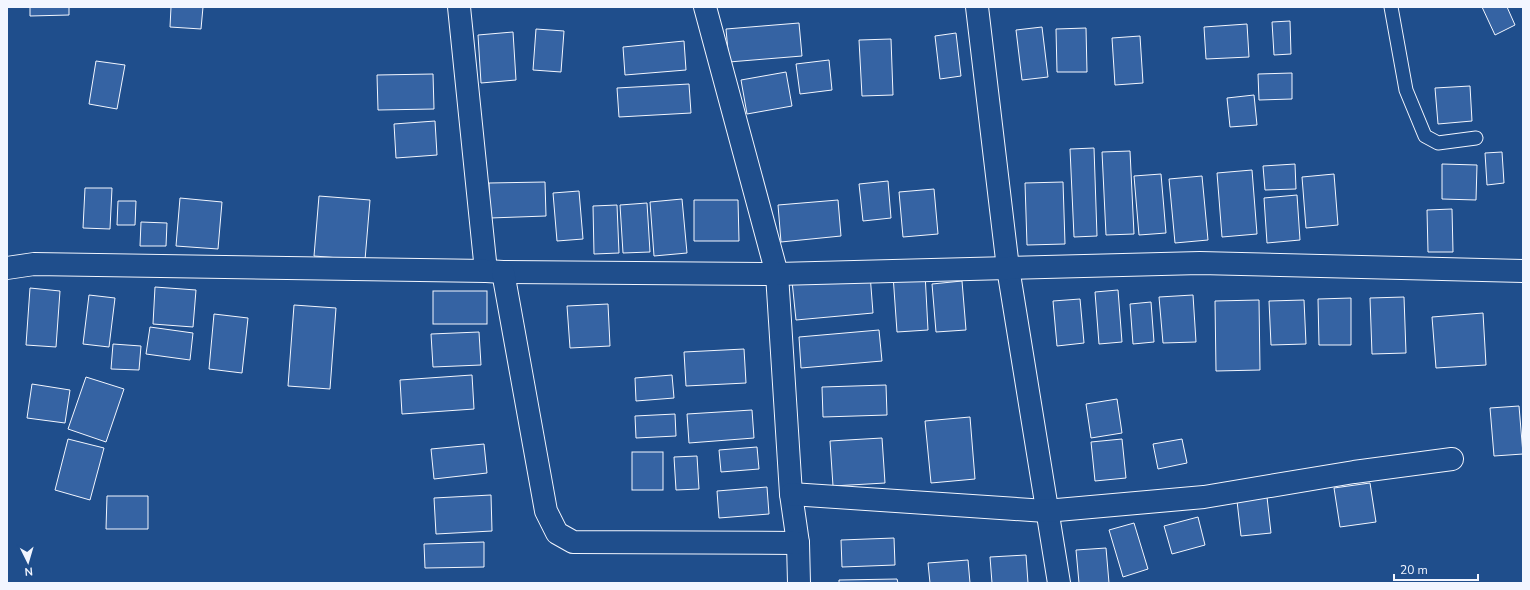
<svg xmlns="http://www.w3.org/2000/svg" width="1530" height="590" font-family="'Nunito Sans',sans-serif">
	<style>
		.building { fill: #3563a3; stroke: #f2f6ff }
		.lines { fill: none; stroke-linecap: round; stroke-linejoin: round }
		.lane-casing { stroke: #f2f6ff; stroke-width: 15 }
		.street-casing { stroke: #f2f6ff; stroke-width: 24 }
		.lane { stroke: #1f4e8c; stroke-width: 13 }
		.street { stroke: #1f4e8c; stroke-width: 22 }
	</style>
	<rect width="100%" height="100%" fill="#1f4e8c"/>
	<g class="building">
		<polygon points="30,7 69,7 69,15 30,16"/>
		<polygon points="171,7 203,7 201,29 170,27"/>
		<polygon points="1482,7 1507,7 1515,25 1495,35"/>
		<polygon points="1290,21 1291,54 1274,55 1272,22"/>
		<polygon points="799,23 802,56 729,62 726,29"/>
		<polygon points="1247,24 1249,57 1206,59 1204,27"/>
		<polygon points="1042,27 1048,77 1022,80 1016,30"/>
		<polygon points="1086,28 1087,72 1057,72 1056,29"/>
		<polygon points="536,29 564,31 561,72 533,70"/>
		<polygon points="513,32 516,80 481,83 478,35"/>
		<polygon points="956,33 961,76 940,79 935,36"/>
		<polygon points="1140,36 1143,83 1115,85 1112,38"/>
		<polygon points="891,39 893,95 862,96 859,40"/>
		<polygon points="684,41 686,70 625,75 623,47"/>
		<polygon points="829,60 832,90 800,94 796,64"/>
		<polygon points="96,61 125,65 117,109 89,104"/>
		<polygon points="786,72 792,106 747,114 741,80"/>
		<polygon points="1292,73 1292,99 1259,100 1258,74"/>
		<polygon points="433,74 434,109 378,110 377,75"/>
		<polygon points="689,84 691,113 619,117 617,88"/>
		<polygon points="1470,86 1472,121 1438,124 1435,88"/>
		<polygon points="1254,95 1257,125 1230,127 1227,98"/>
		<polygon points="435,121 437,155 396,158 394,124"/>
		<polygon points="1094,148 1097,236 1074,237 1070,149"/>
		<polygon points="1130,151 1134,234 1106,235 1102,152"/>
		<polygon points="1502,152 1504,183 1487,185 1485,153"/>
		<polygon points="1295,164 1296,189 1265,190 1263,166"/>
		<polygon points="1442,164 1477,165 1476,200 1442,199"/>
		<polygon points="1252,170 1257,234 1222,237 1217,173"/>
		<polygon points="1161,174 1166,233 1139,235 1134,176"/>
		<polygon points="1334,174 1338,225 1306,228 1302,177"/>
		<polygon points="1202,176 1208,240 1175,243 1169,179"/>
		<polygon points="888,181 891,218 863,221 859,184"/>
		<polygon points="545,182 546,216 490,218 489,183"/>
		<polygon points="1063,182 1065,244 1027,245 1025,183"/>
		<polygon points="85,188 112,188 110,229 83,228"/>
		<polygon points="934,189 938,234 903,237 899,192"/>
		<polygon points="579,191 583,239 557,241 553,193"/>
		<polygon points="1297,195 1300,240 1267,243 1264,198"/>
		<polygon points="319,196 370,200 365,260 314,256"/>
		<polygon points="180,198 222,202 218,249 176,246"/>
		<polygon points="682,199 687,253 654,256 650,202"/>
		<polygon points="694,200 738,200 739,241 694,241"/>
		<polygon points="838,200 841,236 781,242 778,205"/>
		<polygon points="118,201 136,201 135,225 117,225"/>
		<polygon points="647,203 650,252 623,253 620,205"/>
		<polygon points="617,205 619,253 594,254 593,206"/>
		<polygon points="1452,209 1453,252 1428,252 1427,210"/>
		<polygon points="141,222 167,223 166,246 140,246"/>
		<polygon points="925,273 928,330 897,332 893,275"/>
		<polygon points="870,274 873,313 796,320 792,281"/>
		<polygon points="962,281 966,330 936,332 932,284"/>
		<polygon points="155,287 196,290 193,327 153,324"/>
		<polygon points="30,288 60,291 56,347 26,345"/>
		<polygon points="1118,290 1122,342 1099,344 1095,292"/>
		<rect x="433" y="291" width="54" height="33"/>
		<polygon points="89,295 115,298 109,347 83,344"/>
		<polygon points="1193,295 1196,342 1163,343 1159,297"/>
		<polygon points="1404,297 1406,353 1372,354 1370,298"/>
		<polygon points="1351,298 1351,345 1319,345 1318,299"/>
		<polygon points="1080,299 1084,343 1057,346 1053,301"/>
		<polygon points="1259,300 1260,370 1216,371 1215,301"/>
		<polygon points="1304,300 1306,344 1271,345 1269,301"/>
		<polygon points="1151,302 1154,342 1133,344 1130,304"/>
		<polygon points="608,304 610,346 570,348 567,306"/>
		<polygon points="294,305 336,308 330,389 288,386"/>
		<polygon points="1483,313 1486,365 1436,368 1432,317"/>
		<polygon points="214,314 248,318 242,373 209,369"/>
		<polygon points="150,327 193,333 190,360 146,354"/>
		<polygon points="879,330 882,361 801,368 799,337"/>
		<polygon points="479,332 481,365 433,367 431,334"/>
		<polygon points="113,344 141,346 139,370 111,369"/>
		<polygon points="744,349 746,383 686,386 684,352"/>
		<polygon points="472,375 474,409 402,414 400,380"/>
		<polygon points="672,375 674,398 636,401 635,378"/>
		<polygon points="86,377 124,389 106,442 68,429"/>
		<polygon points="32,384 70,390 65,423 27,418"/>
		<polygon points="886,385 887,415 823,417 822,387"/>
		<polygon points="1117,399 1122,433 1091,438 1086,404"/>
		<polygon points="1519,406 1523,454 1494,456 1490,408"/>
		<polygon points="752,410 754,438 689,443 687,414"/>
		<polygon points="675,414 676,436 636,438 635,416"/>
		<polygon points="970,417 975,479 931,483 925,421"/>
		<polygon points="882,438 885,483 833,486 830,441"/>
		<polygon points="68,439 104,448 90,500 55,490"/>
		<polygon points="1122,439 1126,478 1095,481 1091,442"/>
		<polygon points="1182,439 1187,463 1158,469 1153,444"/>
		<polygon points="484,444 487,473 434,479 431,449"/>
		<polygon points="757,447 759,469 721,472 719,450"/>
		<rect x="632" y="452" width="31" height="38"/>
		<polygon points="697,456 699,489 676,490 674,457"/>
		<polygon points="1370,483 1376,522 1340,527 1334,488"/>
		<polygon points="767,487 769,514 719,518 717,491"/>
		<polygon points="491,495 492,531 436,534 434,498"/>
		<polygon points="107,496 148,496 148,529 106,529"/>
		<polygon points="1267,497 1271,533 1241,536 1237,501"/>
		<polygon points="1198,517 1205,545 1172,554 1164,526"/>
		<polygon points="1134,523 1148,569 1123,577 1109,530"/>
		<polygon points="894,538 895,565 842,567 841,540"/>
		<polygon points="484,542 484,567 425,568 424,544"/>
		<polygon points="1106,548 1109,583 1079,583 1076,550"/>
		<polygon points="1026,555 1028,583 992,583 990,557"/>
		<polygon points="968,560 970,583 930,583 928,563"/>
		<polygon points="897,579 898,583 839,583 839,580"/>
	</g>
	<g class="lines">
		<g class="lane-casing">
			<polyline id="lane" points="1391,7 1406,90 1425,136 1438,143 1476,138"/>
		</g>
		<g class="street-casing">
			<g id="street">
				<polyline points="459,7 486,271"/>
				<polyline points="705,7 777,274 791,494 798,543 799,583"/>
				<polyline points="977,7 1008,268 1059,583"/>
				<polyline points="7,268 34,264 486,271 503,272 777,274 1200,263 1523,271"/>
				<polyline points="503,272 546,511 557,533 573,542 798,543"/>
				<polyline points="791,494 1046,511 1204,497 1354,472 1452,459"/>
			</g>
		</g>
		<use href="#lane" class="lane"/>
		<use href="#street" class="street"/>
	</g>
	<rect width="1530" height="590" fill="none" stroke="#f2f6ff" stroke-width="16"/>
	<g transform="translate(28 562) rotate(175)" stroke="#1f4e8c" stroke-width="3" paint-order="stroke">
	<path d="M0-3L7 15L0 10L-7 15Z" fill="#f2f6ff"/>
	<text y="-6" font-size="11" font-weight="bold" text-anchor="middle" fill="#f2f6ff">N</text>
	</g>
	<path d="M1394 574v6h84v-6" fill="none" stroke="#f2f6ff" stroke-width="2"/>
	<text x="1400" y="574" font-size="12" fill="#f2f6ff" stroke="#1f4e8c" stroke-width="3" paint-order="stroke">20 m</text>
</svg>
